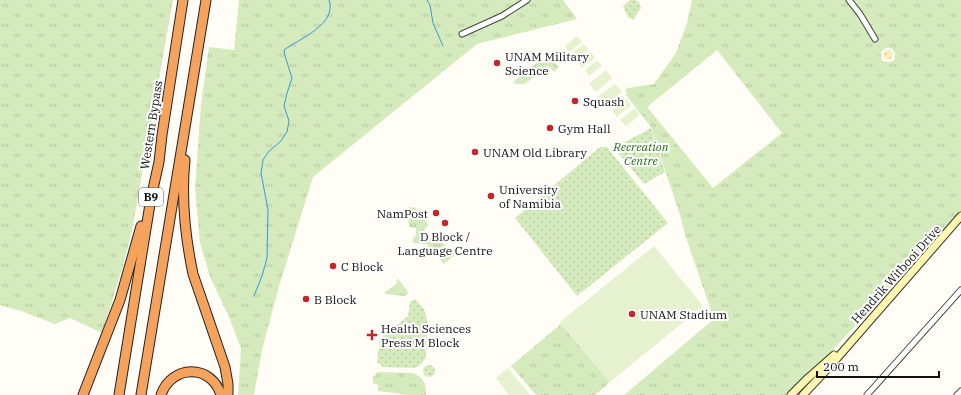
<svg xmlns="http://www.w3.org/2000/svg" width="961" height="395" font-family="'IBM Plex Serif',serif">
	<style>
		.grass { fill: url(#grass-tufts); fill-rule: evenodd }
		.sand { fill: url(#sand-dots) }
		.park { fill: url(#park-dots) }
		.pitch { fill: #e6f2cf }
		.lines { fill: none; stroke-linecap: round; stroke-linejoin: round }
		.stream { stroke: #3f96cf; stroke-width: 1 }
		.minor-casing { stroke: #444; stroke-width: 7 }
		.secondary-casing { stroke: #333; stroke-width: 9 }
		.motorway-casing { stroke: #222; stroke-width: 11 }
		.minor { stroke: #fff; stroke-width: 5 }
		.secondary { stroke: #fff6b0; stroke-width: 7 }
		.motorway { stroke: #f5a25d; stroke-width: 9 }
		.poi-dot { fill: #c4262e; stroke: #fff; stroke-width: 1.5 }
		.labels { text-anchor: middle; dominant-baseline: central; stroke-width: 4; stroke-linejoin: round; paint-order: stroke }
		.shield { fill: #fff; stroke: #585858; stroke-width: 1 }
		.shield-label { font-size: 11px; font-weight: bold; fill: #111 }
		.poi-label { font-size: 12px; fill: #111; stroke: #fff; text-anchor: start }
		.street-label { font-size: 12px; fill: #111; stroke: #fff }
		.park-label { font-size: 12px; font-style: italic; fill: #2f6b1f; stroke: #fff }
	</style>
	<defs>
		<pattern id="grass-tufts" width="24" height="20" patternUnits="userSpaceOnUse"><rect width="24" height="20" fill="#d5ebbd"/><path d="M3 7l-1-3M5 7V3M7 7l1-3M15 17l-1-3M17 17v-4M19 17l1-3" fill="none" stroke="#b6c8a1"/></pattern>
		<pattern id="sand-dots" width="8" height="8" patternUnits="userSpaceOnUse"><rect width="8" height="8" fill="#fbeec1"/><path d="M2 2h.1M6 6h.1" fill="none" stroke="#d6cba5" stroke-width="1.8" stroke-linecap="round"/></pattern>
		<pattern id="park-dots" width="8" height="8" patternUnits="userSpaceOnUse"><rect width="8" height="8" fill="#d5ebbd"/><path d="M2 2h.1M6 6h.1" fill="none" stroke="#b6c8a1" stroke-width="1.8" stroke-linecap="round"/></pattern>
	</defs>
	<rect width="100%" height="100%" fill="#fffdf5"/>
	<g class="grass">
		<polygon points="0,0 173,0 132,231 123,266 102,333 70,318 55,324 21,311 0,305"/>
		<polygon points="239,0 563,0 577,19 477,44 313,177 280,283 262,350 254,395 238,395 241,349 229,317 210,277 200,243 195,188 201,105 209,47 234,50"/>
		<path d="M692,0H961V212L791,395H624L714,319L686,238L680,215L651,127L626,95L627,93L625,90L628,88L654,84L676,53L687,23ZM886,48H891L895,53L894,60L890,62L883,61L881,57V52ZM717,50L782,133L713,188L647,107Z"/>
		<path d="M543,60C550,60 554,61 559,67L554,72L550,67L524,84H515L513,82L537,63Z"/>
		<polygon points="409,207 416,208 418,211 418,219 425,220 429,225 424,229 433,241 444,233 443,243 451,252 457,253 444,264 427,244 413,243 413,238 416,235 416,228 409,227 409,222 405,216"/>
		<polygon points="397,278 407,290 408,294 404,296 385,294 385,292 396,284"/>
		<polygon points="561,324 610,382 595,395 536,395 511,366"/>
		<path d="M378,372L413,373C423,377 427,384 426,395H409L378,391V385L373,383V377Z"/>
	</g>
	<circle class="sand" cx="888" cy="55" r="5"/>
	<g class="park">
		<polygon points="630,0 635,0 639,2 641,8 633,20 628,17 623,6"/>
		<polygon points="651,128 665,172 644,184 614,148"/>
		<polygon points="600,147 607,147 668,223 577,296 515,218"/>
		<polygon points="415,299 424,309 427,319 426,358 419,366 414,368 383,367 377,362 380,339 408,316 410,302"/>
		<circle cx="429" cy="371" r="6"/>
	</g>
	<g class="pitch">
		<polygon points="577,36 582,42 569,52 565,46"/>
		<polygon points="584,44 588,50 575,60 571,54"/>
		<polygon points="591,52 595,58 582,68 578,62"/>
		<polygon points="597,60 602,66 589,76 585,70"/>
		<polygon points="606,70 612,78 596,92 589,84"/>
		<polygon points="615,84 622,92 605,105 598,97"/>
		<polygon points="626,99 631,105 617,117 612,110"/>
		<polygon points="635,108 640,115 626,126 620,120"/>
		<polygon points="654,246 703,306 610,382 560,322"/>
		<polygon points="508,368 529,394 529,395 509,395 496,378"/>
	</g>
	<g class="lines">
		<g class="stream">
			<polyline points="427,0 430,5 433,23 443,46"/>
			<path d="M254,296L262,276L267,258L268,210L261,173L263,160L269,151L280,142L287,132L289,121L284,106L287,93L292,78L285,56L284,50C299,39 338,24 329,0"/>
		</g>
		<g class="minor-casing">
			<g id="minor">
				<polyline points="849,0 860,14 875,39"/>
				<polyline points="462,34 502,16 527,0"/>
				<polyline points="867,395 961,290"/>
				<polyline points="957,395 961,391"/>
			</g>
		</g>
		<g class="secondary-casing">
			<g id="secondary">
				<polyline points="791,395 808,378 834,355"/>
				<polyline points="803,395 832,364 961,216"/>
			</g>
		</g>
		<g class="motorway-casing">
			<g id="motorway">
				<path d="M185,160C181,199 185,236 193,274L225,367L228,384V395"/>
				<polyline points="83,395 120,300 141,226"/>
				<polyline points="119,395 151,198 159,162 162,135 183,0"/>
				<polyline points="141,395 206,0"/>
				<path d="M161,395C171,365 211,363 221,395"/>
			</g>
		</g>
		<use href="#minor" class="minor"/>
		<use href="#secondary" class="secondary"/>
		<use href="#motorway" class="motorway"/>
	</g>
	<g class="poi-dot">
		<circle cx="497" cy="63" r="4"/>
		<circle cx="575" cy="101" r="4"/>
		<circle cx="550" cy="128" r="4"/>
		<circle cx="475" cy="152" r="4"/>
		<circle cx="491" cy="196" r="4"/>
		<circle cx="436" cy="213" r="4"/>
		<circle cx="445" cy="223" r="4"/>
		<circle cx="333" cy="266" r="4"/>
		<circle cx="306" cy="299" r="4"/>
		<circle cx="632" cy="314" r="4"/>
		<path d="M370 329h4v4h4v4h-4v4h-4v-4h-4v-4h4z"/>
	</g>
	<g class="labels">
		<rect class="shield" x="139" y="188" width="24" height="18" rx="3"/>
		<g class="shield-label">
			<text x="151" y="197">B9</text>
		</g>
		<g class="poi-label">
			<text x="505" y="56">UNAM Military<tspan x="505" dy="14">Science</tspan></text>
			<text x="583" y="101">Squash</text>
			<text x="558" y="128">Gym Hall</text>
			<text x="483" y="152">UNAM Old Library</text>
			<text x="499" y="189">University<tspan x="499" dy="14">of Namibia</tspan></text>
			<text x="428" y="213" text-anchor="end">NamPost</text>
			<text x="445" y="236" text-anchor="middle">D Block /<tspan x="445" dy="14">Language Centre</tspan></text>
			<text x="341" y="266">C Block</text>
			<text x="314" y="299">B Block</text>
			<text x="640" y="314">UNAM Stadium</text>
			<text x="381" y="328">Health Sciences<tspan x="381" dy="14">Press M Block</tspan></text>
		</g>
		<g class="street-label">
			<text transform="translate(151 125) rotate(-81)">Western Bypass</text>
			<text transform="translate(896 274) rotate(-48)">Hendrik Witbooi Drive</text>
		</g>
		<g class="park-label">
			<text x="641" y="146">Recreation<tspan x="641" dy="14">Centre</tspan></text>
		</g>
	</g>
	<path d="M817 371v6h122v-6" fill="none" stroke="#111111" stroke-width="2"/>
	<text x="823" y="371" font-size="12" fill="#111111" stroke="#ffffff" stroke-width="3" paint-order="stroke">200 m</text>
</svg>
